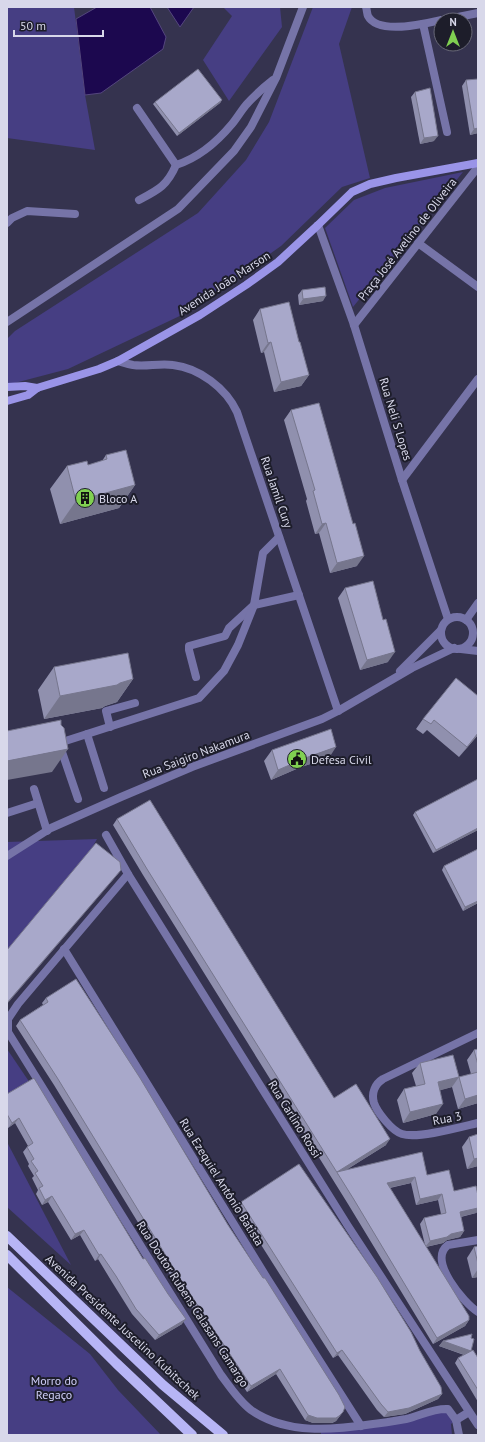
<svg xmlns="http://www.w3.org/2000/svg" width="485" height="1442" font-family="'PT Sans',sans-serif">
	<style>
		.green { fill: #463e83 }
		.water { fill: #1c084f; stroke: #54467e }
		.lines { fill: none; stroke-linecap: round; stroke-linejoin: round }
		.street { stroke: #7674a8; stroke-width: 8 }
		.secondary { stroke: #9a94e8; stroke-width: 8 }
		.primary { stroke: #b7b5f5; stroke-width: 10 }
		.wall { fill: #9090ae; fill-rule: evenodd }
		.shaded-wall { fill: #76768d }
		.building { fill: #a8a8ca; stroke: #76768d }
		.labels { text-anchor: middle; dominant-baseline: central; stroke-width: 4; stroke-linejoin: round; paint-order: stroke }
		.street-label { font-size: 12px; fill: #d8d8ea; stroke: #1d1d2a }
		.poi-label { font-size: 12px; fill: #d8d8ea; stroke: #1d1d2a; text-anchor: start }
		.park-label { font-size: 12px; fill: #cfcef9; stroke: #1d1d2a }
	</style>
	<rect width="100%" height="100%" fill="#35334f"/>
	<g class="green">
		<polygon points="7,7 74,7 85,95 95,150 7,138"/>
		<polygon points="223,7 280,7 282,27 229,101 203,60 232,16"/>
		<polygon points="313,7 352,7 339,44 370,178 342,187 281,246 186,313 68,369 7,385 7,339 15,331 198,213 246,160 269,122"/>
		<polygon points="463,172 353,307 325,228 354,200 385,188"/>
		<polygon points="97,839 92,848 7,951 7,842"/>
		<polygon points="7,1049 30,1083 7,1097"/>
		<polygon points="7,1142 71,1265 7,1207"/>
		<polygon points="7,1287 90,1354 118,1390 161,1435 7,1435"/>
		<polygon points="441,1409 456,1420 451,1424 452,1435 321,1435 321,1430 341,1429"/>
	</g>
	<g class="water">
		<polygon points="97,7 150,7 166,37 163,49 101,93 85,95 76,19"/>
		<polygon points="167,7 194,7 180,27"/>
	</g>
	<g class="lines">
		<g class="street">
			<path d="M366,7C367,10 367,14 368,16C378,35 424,24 441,20"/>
			<polyline points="443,20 478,13"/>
			<polyline points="423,24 447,132"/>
			<polyline points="137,108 176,165"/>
			<path d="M139,200C158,190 167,186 176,165C198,158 217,142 232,124C237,118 241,111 246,105C255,95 264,87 273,80"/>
			<polyline points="7,223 12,218 27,211 75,214"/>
			<polyline points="318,225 354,325 402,480 448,619"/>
			<polyline points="418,243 478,287"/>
			<polyline points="7,322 178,209 234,151 251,127 276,78 303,7"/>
			<polyline points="354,325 478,167"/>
			<path d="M118,361C123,363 128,364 133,365C146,367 159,363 173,365C199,368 226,388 237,412L338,711"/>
			<polyline points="402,480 478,379"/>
			<circle cx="457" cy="633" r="16"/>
			<polyline points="466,620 478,603"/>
			<polyline points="461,649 478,651"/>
			<polyline points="400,671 441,630"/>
			<polyline points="196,677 189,650 189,646 225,636 229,628 254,605 299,595"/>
			<polyline points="110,727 106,711 135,703"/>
			<polyline points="87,734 104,788"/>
			<polyline points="56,744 199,698 224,671 238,645 254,605 263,553 279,537"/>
			<polyline points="60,746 78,799"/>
			<polyline points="34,789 47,831"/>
			<polyline points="7,813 38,803"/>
			<polyline points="106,835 128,874 348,1226 478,1425"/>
			<polyline points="7,856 51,828 121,797 192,767 322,719 338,711 412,668 454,648"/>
			<path d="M128,874L18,1004L8,1019V1032L221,1375C230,1387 239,1401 251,1410C287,1435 333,1430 373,1424C384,1423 395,1421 406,1419C420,1416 433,1408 448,1409L456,1420L469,1412"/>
			<polyline points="64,949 267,1278 361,1426"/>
			<path d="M478,1033L383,1079C375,1084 371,1093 374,1103C377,1112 392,1131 402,1134C418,1139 461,1127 478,1123"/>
			<path d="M478,1240L448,1245C427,1260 464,1303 478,1312"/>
			<polyline points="456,1420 459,1435"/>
		</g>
		<g class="secondary">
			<polyline points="7,387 25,386 37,388"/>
			<polyline points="7,401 28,395 37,388 99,369 118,361 200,315 246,285 278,262 318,225 352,192 370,184 396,178 478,163"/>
		</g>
		<g class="primary">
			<polyline points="7,1236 163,1385 223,1435"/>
			<polyline points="7,1255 116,1363 192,1435"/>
		</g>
	</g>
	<g class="wall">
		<polygon points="466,80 478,133 470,135 462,86"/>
		<polygon points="415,92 434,141 420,144 411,97"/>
		<polygon points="222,100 220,103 177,136 153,104 155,102"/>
		<polygon points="302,290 323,301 299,305 298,295"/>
		<polygon points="260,309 299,342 309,375 301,386 274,392 264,352 261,353 253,320"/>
		<polygon points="291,410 357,566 330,573 319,533 315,534 306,501 307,499 284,420"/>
		<polygon points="106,455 135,485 119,508 60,524 50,489 67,466 88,465 102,461"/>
		<polygon points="345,588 388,662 360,670 338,598"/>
		<polygon points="54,667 133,679 117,702 105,706 102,708 44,719 38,690"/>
		<polygon points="478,696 478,735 459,757 427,730 423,734 416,729 423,719"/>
		<polygon points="272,750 329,758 301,767 271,780 264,761"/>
		<polygon points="415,812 478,830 433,853 413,815"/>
		<path d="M117,819L334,1098L386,1145L346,1170L427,1175L454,1191L478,1196V1211L476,1213L461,1217L464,1231L460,1237L447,1240L443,1243L426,1247L469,1320L465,1326L433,1344L348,1204L143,875L113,825ZM411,1183L416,1205L438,1200L441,1214L424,1218L420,1224L425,1245L390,1188Z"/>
		<polygon points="478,849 478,903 463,911 442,870 444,866"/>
		<polygon points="46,998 228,1225 343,1412 336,1421 332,1423 313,1423 305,1420 276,1374 247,1392 175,1283 54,1085 16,1026 20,1020 43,1005 42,1003"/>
		<polygon points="478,1049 478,1103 458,1109 452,1087 440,1090 436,1114 403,1123 397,1100 404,1089 416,1086 412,1073 420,1063 459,1077 471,1074 467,1060 474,1050"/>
		<polygon points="7,1094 182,1324 155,1340 132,1314 112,1282 98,1259 95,1261 80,1235 71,1240 48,1202 42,1205 36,1194 38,1190 32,1178 34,1176 28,1166 29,1164 23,1152 27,1147 28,1146 15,1123 8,1128 7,1126"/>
		<polygon points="469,1137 478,1166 467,1169 462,1147"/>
		<polygon points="241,1202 420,1351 442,1394 438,1399 405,1414 384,1417 377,1410 338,1355 333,1358 237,1207"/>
		<polygon points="478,1246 478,1277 472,1278 467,1258 474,1247"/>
		<polygon points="471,1338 471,1351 478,1358 478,1402 455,1363 458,1358 464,1355 439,1346 443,1341"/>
	</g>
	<g class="shaded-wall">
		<polygon points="222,100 220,103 177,136 179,133"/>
		<polygon points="478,128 478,133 470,135 474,129"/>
		<polygon points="438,136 434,141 420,144 424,138"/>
		<polygon points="326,296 323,301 299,305 303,299"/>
		<polygon points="271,342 264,352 261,353 268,343"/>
		<polygon points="309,375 301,386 274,392 281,382"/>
		<polygon points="135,485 119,508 60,524 76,501"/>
		<polygon points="326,523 319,533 315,534 322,524"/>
		<polygon points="364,556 357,566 330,573 337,563"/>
		<polygon points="395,652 388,662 360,670 367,660"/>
		<polygon points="133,679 117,702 105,706 102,708 44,719 60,696 120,683"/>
		<polygon points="478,733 478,735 459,757 467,747"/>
		<polygon points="336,747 329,758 301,767 271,780 278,770 308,757"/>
		<polygon points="68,749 52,772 7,780 7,761"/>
		<polygon points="478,828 478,830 433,853 436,850"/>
		<polygon points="121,870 117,875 7,1004 7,1003"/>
		<polygon points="478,901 478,903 463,911 465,907"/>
		<polygon points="459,1077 452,1087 431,1093 438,1082"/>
		<polygon points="478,1095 478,1103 458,1109 465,1099"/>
		<polygon points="443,1104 436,1114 403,1123 410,1112"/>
		<polygon points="19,1118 15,1123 8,1128 12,1123"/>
		<polygon points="390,1139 386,1145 338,1175 337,1172"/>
		<polygon points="478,1158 478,1166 467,1169 474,1159"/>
		<polygon points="415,1177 411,1183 383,1189 387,1183"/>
		<polygon points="442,1194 438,1200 416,1205 420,1199"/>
		<polygon points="52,1196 48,1202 42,1205 45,1200"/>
		<polygon points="478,1208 478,1211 476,1213 455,1218 460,1212"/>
		<polygon points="84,1230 80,1235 71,1240 75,1234"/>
		<polygon points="464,1231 460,1237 447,1240 443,1243 425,1247 430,1241 451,1234"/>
		<polygon points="101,1254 98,1259 95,1261 99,1255"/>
		<polygon points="478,1269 478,1277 472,1278"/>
		<polygon points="186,1319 182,1324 155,1340 159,1335"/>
		<polygon points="469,1320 465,1326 433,1344 437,1338"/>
		<polygon points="443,1341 471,1351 468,1356 439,1346"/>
		<polygon points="342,1350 338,1355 333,1358 337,1353"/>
		<polygon points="280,1369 276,1374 247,1392 251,1386"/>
		<polygon points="442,1394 438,1399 405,1414 384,1417 388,1412"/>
		<polygon points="343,1412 336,1421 332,1423 313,1423 305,1420 308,1415"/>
	</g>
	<g class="building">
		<polygon points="198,69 222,100 179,133 155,102"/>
		<polygon points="478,79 478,128 474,129 466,80"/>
		<polygon points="430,88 438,136 424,138 415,92"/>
		<polygon points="325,287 326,296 303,299 302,290"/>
		<polygon points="289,302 299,342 300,342 309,375 281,382 271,342 268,343 260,309"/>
		<polygon points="319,403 353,524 355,523 364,556 337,563 326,523 322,524 313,491 315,490 291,410"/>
		<polygon points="126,450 135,485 76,501 67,466 87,461 88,465 107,459 106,455"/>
		<polygon points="373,581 383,620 386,619 395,652 367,660 345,588"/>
		<polygon points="128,653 133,679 120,683 117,685 60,696 54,667"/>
		<polygon points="456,678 478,696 478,733 467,747 434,720 431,724 423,719"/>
		<polygon points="61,720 61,725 64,728 68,749 7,761 7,731"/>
		<polygon points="331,729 336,747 308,757 278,770 272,750"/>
		<polygon points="478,779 478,828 436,850 415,812"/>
		<polygon points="150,800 334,1098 356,1084 390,1139 337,1172 422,1152 427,1175 449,1170 454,1191 476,1186 478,1196 478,1208 460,1212 464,1231 451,1234 447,1237 430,1241 424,1218 446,1213 442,1194 420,1199 415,1177 387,1183 469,1316 469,1320 437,1338 353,1198 147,869 117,819"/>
		<polygon points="96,843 120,862 121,870 7,1003 7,950"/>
		<polygon points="478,849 478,901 465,907 444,866"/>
		<polygon points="76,979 140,1078 228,1225 263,1278 265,1278 339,1395 345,1407 343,1412 339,1416 336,1418 317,1418 308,1415 280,1369 251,1386 179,1277 58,1079 20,1020 48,1002 46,998"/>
		<polygon points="478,1049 478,1065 474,1050"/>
		<polygon points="453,1055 459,1077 438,1082 443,1104 410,1112 404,1089 425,1084 420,1063"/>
		<polygon points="478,1072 478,1095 465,1099 459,1077"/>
		<polygon points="34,1078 143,1259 145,1258 168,1294 186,1319 159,1335 136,1309 116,1276 101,1254 99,1255 84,1230 75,1234 52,1196 45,1200 39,1188 43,1186 35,1173 38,1171 31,1161 34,1159 27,1147 33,1143 19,1118 12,1123 7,1114 7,1094"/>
		<polygon points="478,1134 478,1158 474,1159 469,1137"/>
		<polygon points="299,1164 377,1277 411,1332 420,1351 441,1387 442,1394 409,1408 388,1412 381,1404 342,1350 337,1353 241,1202"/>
		<polygon points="478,1246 478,1264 474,1247"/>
		<polygon points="472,1334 471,1338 474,1339 471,1351 443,1341"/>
		<polygon points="473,1350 478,1358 478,1390 458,1358"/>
	</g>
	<defs>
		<g id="building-disc" transform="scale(1)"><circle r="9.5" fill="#80d051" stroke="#1d1d2a"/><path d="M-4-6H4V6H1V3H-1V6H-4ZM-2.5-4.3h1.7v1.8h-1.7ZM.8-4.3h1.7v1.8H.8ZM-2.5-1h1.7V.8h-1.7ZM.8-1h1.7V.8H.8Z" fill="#111"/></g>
		<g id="civic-disc" transform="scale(1)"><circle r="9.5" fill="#80d051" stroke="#1d1d2a"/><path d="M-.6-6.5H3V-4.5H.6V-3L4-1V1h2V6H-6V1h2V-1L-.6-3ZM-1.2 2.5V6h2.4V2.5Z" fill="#111"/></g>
	</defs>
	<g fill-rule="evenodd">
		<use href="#building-disc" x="85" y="498"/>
		<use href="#civic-disc" x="297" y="759"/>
	</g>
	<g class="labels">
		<g class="street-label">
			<text transform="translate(407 239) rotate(-52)">Praça José Avelino de Oliveira</text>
			<text transform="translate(224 283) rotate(-33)">Avenida João Marson</text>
			<text transform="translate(396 419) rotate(73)">Rua Neli S Lopes</text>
			<text transform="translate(277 492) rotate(71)">Rua Jamil Cury</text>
			<text transform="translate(196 754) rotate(-21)">Rua Saigiro Nakamura</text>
			<text transform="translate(447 1118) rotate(-11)">Rua 3</text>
			<text transform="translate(295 1119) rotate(58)">Rua Carlino Rossi</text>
			<text transform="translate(222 1182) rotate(58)">Rua Ezequiel Antônio Batista</text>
			<text transform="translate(193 1304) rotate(57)">Rua Doutor Rubens Calasans Camargo</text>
			<text transform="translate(123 1327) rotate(43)">Avenida Presidente Juscelino Kubitschek</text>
		</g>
		<g class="poi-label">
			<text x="99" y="498">Bloco A</text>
			<text x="311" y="759">Defesa Civil</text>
		</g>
		<g class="park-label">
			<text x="54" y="1380">Morro do<tspan x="54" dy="14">Regaço</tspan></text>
		</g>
	</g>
	<rect width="485" height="1442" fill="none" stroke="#d8d8ea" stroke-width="16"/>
	<g transform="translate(453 32)"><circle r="19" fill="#1d1d2a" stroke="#686877"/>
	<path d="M0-3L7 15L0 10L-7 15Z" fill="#80d051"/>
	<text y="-6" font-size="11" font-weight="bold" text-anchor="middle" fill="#d8d8ea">N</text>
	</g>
	<path d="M14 30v6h89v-6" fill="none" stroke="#d8d8ea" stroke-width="2"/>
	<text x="20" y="30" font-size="12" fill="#d8d8ea" stroke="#1d1d2a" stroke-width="3" paint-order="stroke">50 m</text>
</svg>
